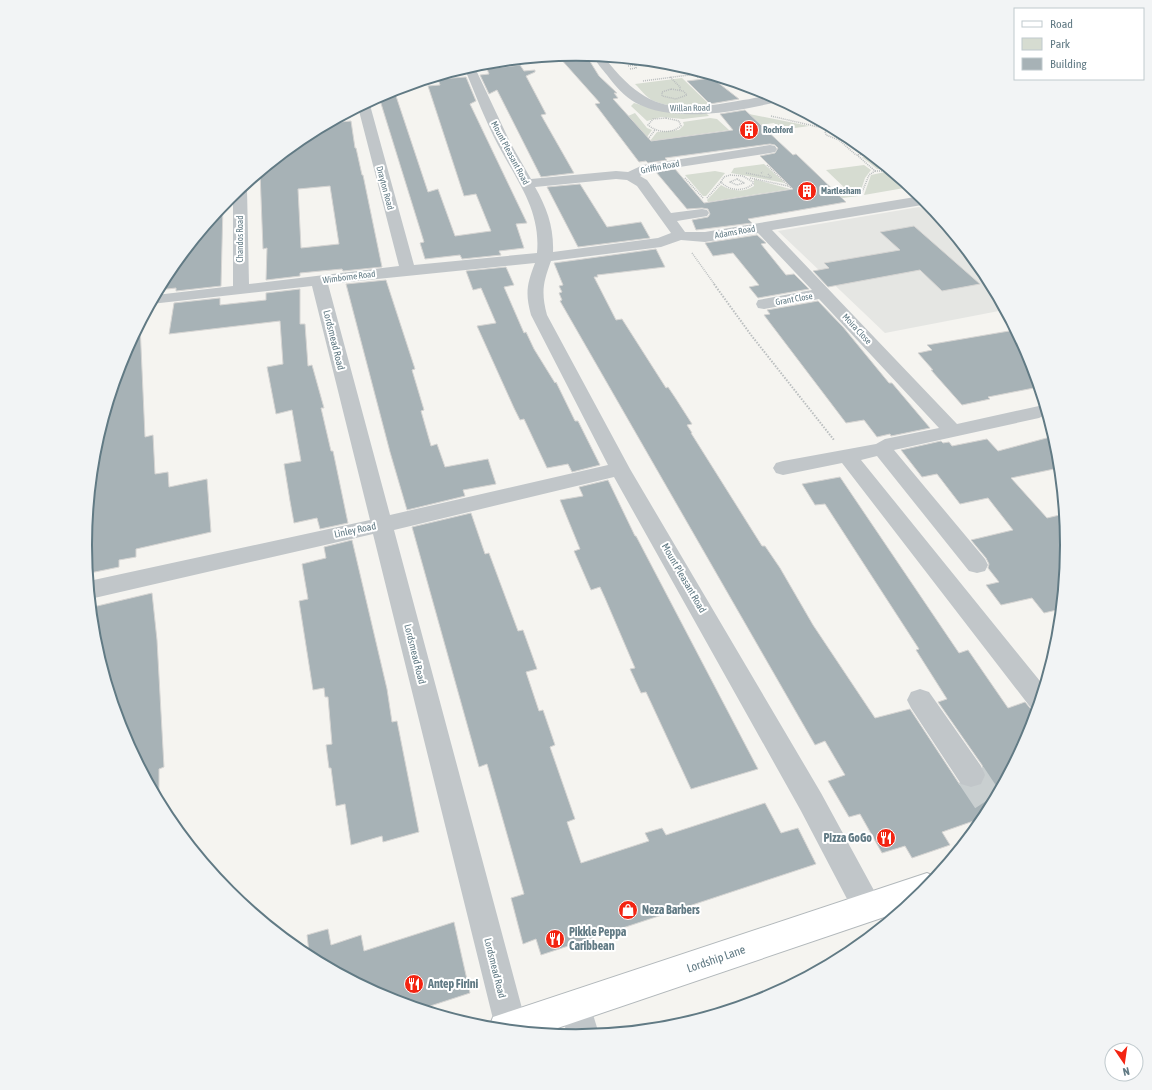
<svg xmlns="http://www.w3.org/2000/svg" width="1152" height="1090" font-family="'Asap Condensed',sans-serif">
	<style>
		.built { fill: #e5e6e3 }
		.green { fill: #d6dcd1 }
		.building { fill: #a7b2b6; stroke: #d6d5d3; fill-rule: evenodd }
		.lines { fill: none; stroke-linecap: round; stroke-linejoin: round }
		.minor-tunnel { stroke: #c9cfd0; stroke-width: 30; stroke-dasharray: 30 15; stroke-linecap: butt }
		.major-casing { stroke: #b2b8bb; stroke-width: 2 }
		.path-far1 { stroke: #babebf; stroke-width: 1.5; stroke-dasharray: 1 1; stroke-linecap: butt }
		.path { stroke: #babebf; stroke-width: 2; stroke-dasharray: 1.5 1.5; stroke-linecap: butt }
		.minor { fill: #c1c6c9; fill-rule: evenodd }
		.major { fill: #fff; fill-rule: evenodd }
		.labels { text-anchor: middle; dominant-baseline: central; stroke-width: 4; stroke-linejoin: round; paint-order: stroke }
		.far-street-label { font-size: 9px; fill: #617a84; stroke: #fff }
		.far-poi-label { font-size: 9px; font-weight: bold; fill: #617a84; stroke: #fff; text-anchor: start }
		.street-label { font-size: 10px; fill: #617a84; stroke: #fff }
		.near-poi-label { font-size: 12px; font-weight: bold; fill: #617a84; stroke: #fff; text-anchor: start }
		.near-street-label { font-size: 12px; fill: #617a84; stroke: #fff }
		.rim { fill: none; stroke: #617a84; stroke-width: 2 }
	</style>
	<rect width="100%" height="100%" fill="#f5f4f0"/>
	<polygon class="built" points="919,207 924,209 931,208 984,272 1004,310 885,333 778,231"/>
	<g class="green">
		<path d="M682,78L711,106C693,108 671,108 654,101C647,98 641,90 635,84Z"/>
		<polygon points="634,103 662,111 705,112 709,116 683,119 661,117 647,121 631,106"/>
		<polygon points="635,113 647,128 652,130 647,137 628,116"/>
		<polygon points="749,114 809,126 781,130 774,123 761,125"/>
		<polygon points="710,118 717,119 729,130 650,141 657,132 679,130 684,125 683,122"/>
		<polygon points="862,157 875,158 890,170 877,169"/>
		<polygon points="764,164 785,183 731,173 734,168"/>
		<polygon points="864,165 871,170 865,178 859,196 842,198 836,192 847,190 826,170"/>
		<polygon points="715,171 725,173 706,196 703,196 685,175"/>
		<polygon points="885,172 893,173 910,187 864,195 871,175"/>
		<path d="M754,179L790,189L708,202L707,200L721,185C730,191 744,193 754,186Z"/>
	</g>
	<g class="building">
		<polygon points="586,55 599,76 617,93 614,93 618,98 613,99 614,100 651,141 733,130 720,114 745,110 793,155 796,154 846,202 748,219 752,223 696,230 692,220 708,217 710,214 708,209 702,208 687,209 656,172 675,169 704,203 793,189 760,156 775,153 778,148 775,145 770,144 665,158 667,160 648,163 646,161 639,162 595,104 600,103 559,57"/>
		<polygon points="520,65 524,71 535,70 535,72 526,76 546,114 541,115 574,173 541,177 497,90 489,94 480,75 489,74 487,69"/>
		<polygon points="466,77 476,101 470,104 527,223 516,224 524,248 499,251 501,255 462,259 460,255 425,259 420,243 424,242 379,97 394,90 428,192 438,189 455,236 491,231 476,194 464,196 428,86 440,85 438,79"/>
		<polygon points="712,78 739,99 710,104 687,81"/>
		<path d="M351,121L355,148H356L362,175H363L382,267L343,271L342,269L300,273V276L266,280L267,248L263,249L260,172L303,137L329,123ZM330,186L339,244L301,248L298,189Z"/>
		<polygon points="580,184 607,227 641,222 650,238 578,247 547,187"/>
		<polygon points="223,205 221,286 176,291 176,288 158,290 168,272"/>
		<polygon points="914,226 980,284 942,291 920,270 828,287 813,271 829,268 824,263 900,250 880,232"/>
		<polygon points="757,235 766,243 761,244 786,275 794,274 809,289 758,298 749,287 759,285 733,253 713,256 705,243"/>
		<polygon points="656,249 665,267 597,275 598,277 594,277 616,320 622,319 666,388 668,387 676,399 692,424 687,425 692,433 691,433 762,546 765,546 780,568 813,625 875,718 910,709 960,785 971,788 982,785 986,776 982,765 938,702 947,699 916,650 919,649 825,504 815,505 802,484 840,477 959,653 968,650 1008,708 1025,702 1035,714 1030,733 985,817 942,832 950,845 912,858 905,846 882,853 860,814 849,817 828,781 845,775 825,741 815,745 560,301 562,300 559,293 562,292 559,286 563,285 554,263"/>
		<polygon points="506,267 514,285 504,287 524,333 526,332 534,349 555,383 556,382 575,421 578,421 600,465 572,472 568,464 547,468 524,419 520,420 514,408 477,326 496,323 481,288 473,290 466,271"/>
		<polygon points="386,280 415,369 412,370 424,410 421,411 431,446 437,444 445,467 488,459 496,484 463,490 465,496 407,510 390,452 346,284"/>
		<polygon points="300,289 300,324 305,324 308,366 312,365 324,408 321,408 331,451 333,451 348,523 320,529 317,518 294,523 290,501 284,464 301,461 292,410 276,414 267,367 283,364 280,321 169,334 174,303 220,298 220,305 266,300 266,293"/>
		<polygon points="818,301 843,327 889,383 892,383 930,428 891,436 890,434 877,437 864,420 846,423 764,315 770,314 767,310"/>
		<polygon points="140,325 145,437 153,435 155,474 168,472 169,487 207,479 211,532 136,549 136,557 119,560 119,567 90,573 94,449 122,357"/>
		<polygon points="1015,330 1030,357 1039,387 988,397 990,399 962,405 931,370 933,370 918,353 932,350 927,345"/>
		<polygon points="1054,436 1058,449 1059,468 1011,478 1047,518 1064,514 1067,545 1061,609 1044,613 1032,598 1001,605 986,585 999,582 988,568 989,564 986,558 971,540 1013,530 988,498 960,504 937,474 922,477 901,450 941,441 943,443 949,442 952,446 987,439 998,451"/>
		<polygon points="608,480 635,536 636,536 758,769 691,789 646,692 641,693 630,669 635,668 605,598 600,587 591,590 574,551 580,549 560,500 583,496 579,487"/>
		<polygon points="471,513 485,554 489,553 518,631 523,630 537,669 526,672 539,711 543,710 555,745 550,747 575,819 567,822 581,863 649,841 645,833 662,828 666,835 765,803 781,833 798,828 816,864 541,955 536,939 523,944 511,898 524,894 487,764 479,767 412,527"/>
		<polygon points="352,540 387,689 392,722 397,721 419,832 383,842 382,836 351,845 345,804 336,806 331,768 329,768 326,745 332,744 328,697 325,697 324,688 313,690 299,601 308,599 302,564 326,558 324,547"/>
		<polygon points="152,593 157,640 164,767 159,769 159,802 122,733 94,641 93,624 93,607"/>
		<polygon points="454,922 470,993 421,1009 388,999 304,954 309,952 307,935 328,929 331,945 361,935 364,951"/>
	</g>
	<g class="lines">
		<polyline class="minor-tunnel" points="971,775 991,805"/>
		<g class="major-casing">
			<polygon id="major" points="927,873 936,877 923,892 899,912 543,1033 489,1027 493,1017 505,1013"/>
		</g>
		<g class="path-far1">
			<polyline points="678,65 689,75"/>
			<polyline points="628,66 636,65 633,63 647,61"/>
			<polyline points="630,69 636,68 636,65"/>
			<polyline points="670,77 680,87 680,90"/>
			<polyline points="697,77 711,75"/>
			<polyline points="643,81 704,73"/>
			<polygon points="671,89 683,91 687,95 676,99 662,96 662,92"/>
			<polyline points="803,112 821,127"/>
			<polyline points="771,116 827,129"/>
			<path d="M666,118L679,121L681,126C671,134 658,133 648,125L653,119Z"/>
			<polyline points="831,127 825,131 826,135 839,140 856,155"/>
			<polyline points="648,139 655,130"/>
			<polyline points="862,155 873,157"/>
			<polyline points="767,165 791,188"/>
			<polyline points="875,171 891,171"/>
			<polyline points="746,173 771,178"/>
			<polyline points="761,173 763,172"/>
			<polyline points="768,174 772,178"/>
			<path d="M730,175L743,176L753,182V184C743,192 729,191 721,182L724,177Z"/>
			<polyline points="685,178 703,198"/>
			<polyline points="750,178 788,186"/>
			<polygon points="737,179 744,183 737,185 730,182"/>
			<polyline points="861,195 869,175 875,171 857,155 869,153"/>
			<polyline points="707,198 721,182"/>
			<polyline points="692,253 715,285"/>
		</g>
		<polyline class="path" points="714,284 751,335 834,440"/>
		<g class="minor">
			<path d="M593,56L604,57C648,114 676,112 743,100C758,98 767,93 781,101C739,111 676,124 636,103C624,96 615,86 607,75C602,69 596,62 593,56Z"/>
			<path d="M514,60L513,63L476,70L511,144L531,179L616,171L628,172L643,165L770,145L775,146L777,149L775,152L770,153L647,172L640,176L647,180L671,213L702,209L707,210L709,213L707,216L677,221L685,232H705L921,196L928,204L772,230L957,424L1039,406L1045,408L1047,414L1039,418L894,450L985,559L988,565L985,571L977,573L969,571L877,456L861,460L1044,686L1037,710L1031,708L842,463L783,475L776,473L773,468L776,463L783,461L876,444L885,439L939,428L819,299L764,309L758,308L756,304L758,300L812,290L758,233L705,242L681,240L661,247L551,261C543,283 541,292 547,315L630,469L821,793L883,907L879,918L868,922L857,918L801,811L614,477L394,530L527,1027L526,1031L495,1027L373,534L90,599L89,581L370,520L312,286L151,304L156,295L233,286V194L244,186L247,189L249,284L399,266L358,107L368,102L370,105L414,265L537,253C541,210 517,181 498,145C486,122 476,96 466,72L457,73L453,72L480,63ZM616,179L627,180L637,186L671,233L658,238L553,252C554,228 547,208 535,187ZM535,263C527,284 525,293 531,315L608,465L390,515L328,284Z"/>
			<polygon points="920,689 929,692 981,766 985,775 981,784 971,787 961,784 911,708 907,700 911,692"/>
			<polygon points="576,990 587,995 599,1034 567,1035 560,1006 565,995"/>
		</g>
		<use href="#major" class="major"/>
	</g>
	<defs>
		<g id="building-disc" transform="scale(1)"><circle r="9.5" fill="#f32412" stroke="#fff"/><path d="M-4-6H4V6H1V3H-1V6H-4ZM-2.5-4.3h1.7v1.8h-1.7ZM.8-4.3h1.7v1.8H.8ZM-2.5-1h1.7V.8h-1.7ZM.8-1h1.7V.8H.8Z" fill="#fff"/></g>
		<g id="restaurant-disc" transform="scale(1)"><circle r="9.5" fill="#f32412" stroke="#fff"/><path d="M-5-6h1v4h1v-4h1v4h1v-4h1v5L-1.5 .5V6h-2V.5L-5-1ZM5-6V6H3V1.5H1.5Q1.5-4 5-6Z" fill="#fff"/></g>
		<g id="shop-disc" transform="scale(1)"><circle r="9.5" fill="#f32412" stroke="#fff"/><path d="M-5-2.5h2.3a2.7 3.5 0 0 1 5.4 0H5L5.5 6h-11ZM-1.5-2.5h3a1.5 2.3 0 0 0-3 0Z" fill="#fff"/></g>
	</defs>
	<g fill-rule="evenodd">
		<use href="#building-disc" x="749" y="130"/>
		<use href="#building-disc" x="807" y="191"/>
		<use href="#restaurant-disc" x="886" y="838"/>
		<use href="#shop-disc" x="628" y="910"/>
		<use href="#restaurant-disc" x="555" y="939"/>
		<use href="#restaurant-disc" x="414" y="984"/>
	</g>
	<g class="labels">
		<g class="far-street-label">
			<text transform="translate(690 108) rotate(-1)">Willan Road</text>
			<text transform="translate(510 153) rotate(62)">Mount Pleasant Road</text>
			<text transform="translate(660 167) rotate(-11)">Griffin Road</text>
			<text transform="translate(385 188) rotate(75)">Drayton Road</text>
			<text transform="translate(735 232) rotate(-10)">Adams Road</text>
			<text transform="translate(240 239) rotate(-90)">Chandos Road</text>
			<text transform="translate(349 277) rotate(-7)">Wimborne Road</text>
			<text transform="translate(794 299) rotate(-10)">Grant Close</text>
			<text transform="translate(857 329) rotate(47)">Moira Close</text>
		</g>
		<g class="far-poi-label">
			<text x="763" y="130">Rochford</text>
			<text x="821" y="191">Martlesham</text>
		</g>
		<g class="street-label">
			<text transform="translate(334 340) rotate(76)">Lordsmead Road</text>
			<text transform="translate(355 530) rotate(-12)">Linley Road</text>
			<text transform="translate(684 578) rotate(60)">Mount Pleasant Road</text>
			<text transform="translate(415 654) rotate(76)">Lordsmead Road</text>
			<text transform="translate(495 968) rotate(76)">Lordsmead Road</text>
		</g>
		<g class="near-poi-label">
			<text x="872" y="838" text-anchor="end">Pizza GoGo</text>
			<text x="642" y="910">Neza Barbers</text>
			<text x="569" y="932">Pikkle Peppa<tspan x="569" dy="14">Caribbean</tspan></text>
			<text x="428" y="984">Antep Firini</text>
		</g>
		<g class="near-street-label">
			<text transform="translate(716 959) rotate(-19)">Lordship Lane</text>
		</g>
	</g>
	<path d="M0 0H1152V1090H0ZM92 545a484 484 0 1 1 968 0a484 484 0 1 1-968 0Z" fill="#f2f4f5" fill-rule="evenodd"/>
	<path class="rim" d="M92 545a484 484 0 1 1 968 0a484 484 0 1 1-968 0Z"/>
	<rect x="1014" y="8" width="130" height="72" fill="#ffffff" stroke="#c0cace"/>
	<rect x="1022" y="21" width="20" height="6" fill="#ffffff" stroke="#c0cace"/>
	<text x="1050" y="28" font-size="12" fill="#617a84">Road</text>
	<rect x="1022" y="38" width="20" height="12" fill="#d6dcd1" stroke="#c0cace"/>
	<text x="1050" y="48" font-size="12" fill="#617a84">Park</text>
	<rect x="1022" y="58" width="20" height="12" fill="#a7b2b6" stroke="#c0cace"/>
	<text x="1050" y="68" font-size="12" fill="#617a84">Building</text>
	<g transform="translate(1124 1062) rotate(167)"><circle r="19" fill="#ffffff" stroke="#c0cace"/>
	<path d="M0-3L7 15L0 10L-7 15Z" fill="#f32412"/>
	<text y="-6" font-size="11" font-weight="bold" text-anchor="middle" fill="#617a84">N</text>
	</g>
</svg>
